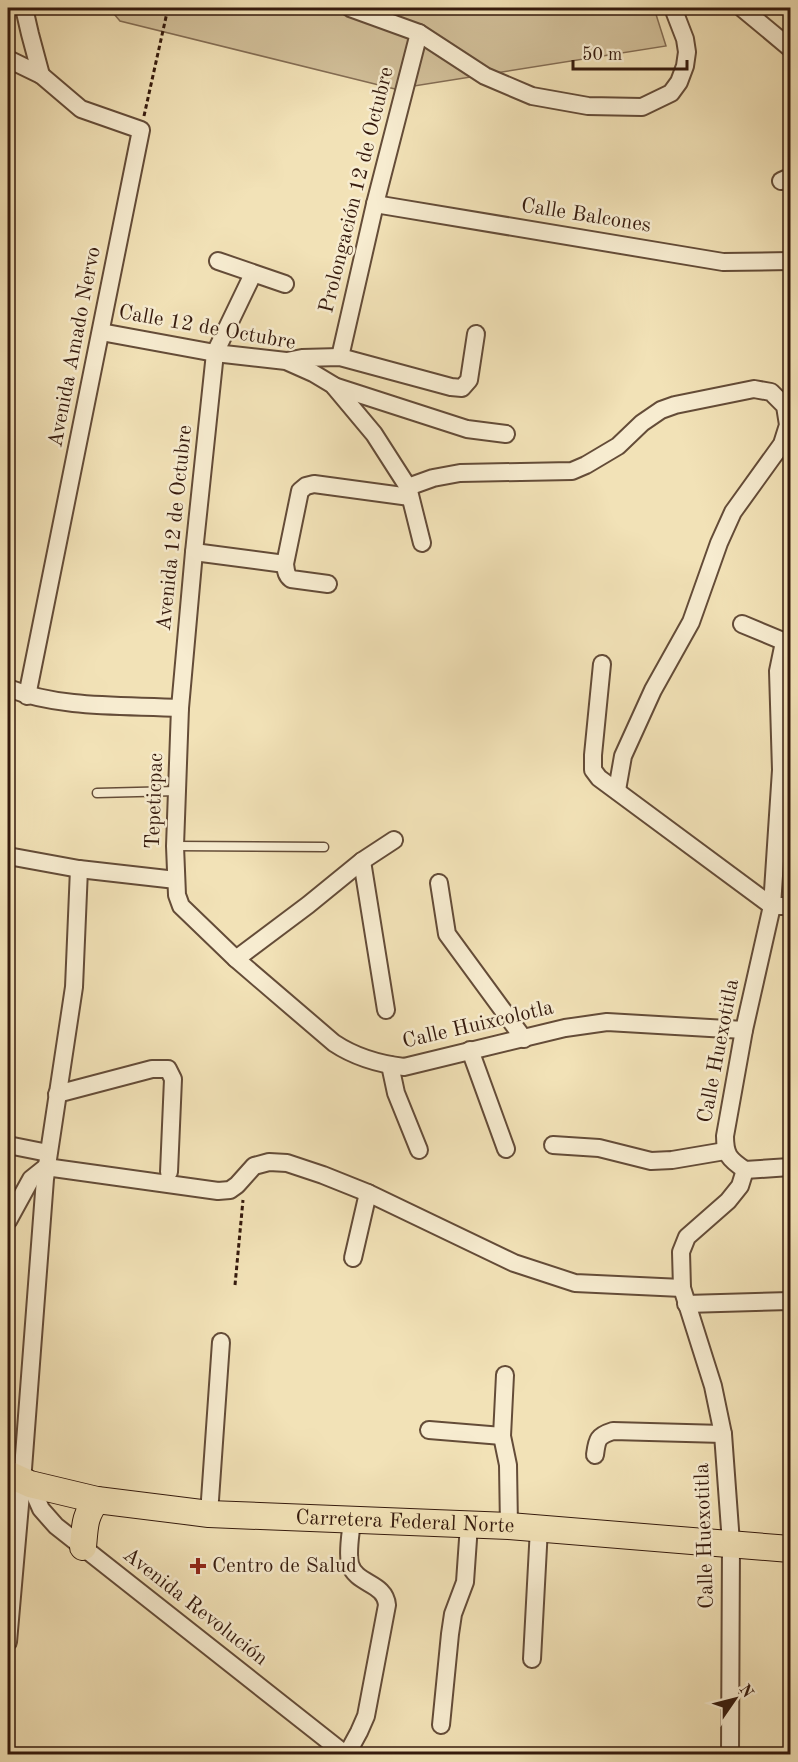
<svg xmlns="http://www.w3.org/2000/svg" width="798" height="1762" font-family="'Old Standard TT',serif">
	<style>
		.green { fill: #d2c09a; stroke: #846d54; stroke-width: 1.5 }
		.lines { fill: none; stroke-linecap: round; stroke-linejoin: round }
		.service-casing { stroke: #644c38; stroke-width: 11 }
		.minor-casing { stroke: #644c38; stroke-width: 20 }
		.primary-casing { stroke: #351a0d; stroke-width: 28 }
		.path { stroke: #351a0d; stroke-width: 3; stroke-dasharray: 4.5 3; stroke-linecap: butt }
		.service { stroke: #f7ecd0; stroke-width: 8 }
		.minor { stroke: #f7ecd0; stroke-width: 16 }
		.primary { stroke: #f2e2b7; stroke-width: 26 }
		.poi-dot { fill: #8f2418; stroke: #f7ecd0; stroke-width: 2 }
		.labels { text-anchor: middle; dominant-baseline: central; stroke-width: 5; stroke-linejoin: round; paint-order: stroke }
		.street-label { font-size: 21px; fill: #351a0d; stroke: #f7ecd0 }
		.poi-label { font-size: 21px; fill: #351a0d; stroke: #f7ecd0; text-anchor: start }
	</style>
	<rect width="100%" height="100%" fill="#f2e2b7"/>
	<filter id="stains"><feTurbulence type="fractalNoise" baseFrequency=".00333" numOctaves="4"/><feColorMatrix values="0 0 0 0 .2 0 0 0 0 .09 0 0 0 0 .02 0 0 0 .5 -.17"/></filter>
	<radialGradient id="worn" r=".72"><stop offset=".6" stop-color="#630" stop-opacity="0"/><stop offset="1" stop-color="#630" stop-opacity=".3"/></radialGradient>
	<polygon class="green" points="109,8 654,8 666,46 395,89 120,21"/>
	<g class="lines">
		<g class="service-casing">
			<g id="service">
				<polyline points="97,793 177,791"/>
				<polyline points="175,846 324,847"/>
			</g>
		</g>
		<g class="minor-casing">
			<g id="minor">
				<polyline points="24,8 30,34 41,75"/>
				<polyline points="350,8 419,33 485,76 532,96 588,106 642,107 671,93 679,82 685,66 687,52 685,39 673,8"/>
				<polyline points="742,8 790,48"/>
				<polyline points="8,59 41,75 81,109 141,130 27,696"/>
				<polyline points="781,181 790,177"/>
				<polyline points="375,204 723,262 790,261"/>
				<polyline points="218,261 285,284"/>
				<path d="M253,274L215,353L194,552L180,708L175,846L177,895L181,906L236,959L334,1043C355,1057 379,1064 404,1067L565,1028L607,1022L744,1030"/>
				<polyline points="101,332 215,353 286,361 313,373 333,385 374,434 408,487 422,543"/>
				<polyline points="340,357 375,204 419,33"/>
				<polyline points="287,361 302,358 340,357 451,387 462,388 469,380 476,334"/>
				<polyline points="334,386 467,429 506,434"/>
				<polyline points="408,487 433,478 460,473 572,471 586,465 618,446 642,423 661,410 675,405 754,389 771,392 785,406 788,425 782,444 733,512 719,543 691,622 653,690 623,756 617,790"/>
				<polyline points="194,552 285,564"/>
				<path d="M328,584L291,579C286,575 286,571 285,564L300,491L306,486L314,484L410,497"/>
				<polyline points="742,624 790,644"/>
				<polyline points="602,664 593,755 593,770 599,778 772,906 790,906"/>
				<path d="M8,688C61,709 123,705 180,708"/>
				<polyline points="8,856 79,869 176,880"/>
				<polyline points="362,861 386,1010"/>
				<polyline points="439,883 447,934 524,1039"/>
				<polyline points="236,959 308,905 362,861 394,840"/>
				<polyline points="470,1050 506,1149"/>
				<polyline points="390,1065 396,1093 419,1150"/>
				<polyline points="57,1094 152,1069 168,1069 173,1079 169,1172"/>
				<polyline points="8,1145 48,1153"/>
				<polyline points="553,1145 599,1148 651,1161 672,1160 725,1151"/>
				<path d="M745,1170C729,1159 725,1155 725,1136L744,1030L772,906L781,770L778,671L784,642"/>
				<polyline points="745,1170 790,1167"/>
				<polyline points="8,1221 31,1179 46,1167 218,1191 230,1190 237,1185 254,1166 269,1162 287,1163 323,1175 368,1193 514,1263 575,1283 682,1288"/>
				<polyline points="353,1258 368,1193"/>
				<polyline points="686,1304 790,1301"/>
				<polyline points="505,1375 502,1436 508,1465 509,1526"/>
				<polyline points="429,1430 502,1436"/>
				<path d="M595,1455C597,1440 597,1436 613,1431L723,1434"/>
				<polyline points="30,1484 41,1509 56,1526 345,1754"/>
				<polyline points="209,1514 221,1342"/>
				<polyline points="8,1642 22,1482 45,1179 74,987 79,869"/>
				<polyline points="532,1659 539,1528"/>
				<polyline points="441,1725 450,1634 453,1614 465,1582 469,1525"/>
				<path d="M347,1754L359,1732L366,1716L387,1605C385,1582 356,1585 350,1564C347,1551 351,1533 352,1520"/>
				<polyline points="730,1754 731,1543 723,1434 713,1386 682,1288 681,1252 687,1237 728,1201 740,1186 745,1170"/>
			</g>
		</g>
		<g class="primary-casing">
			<g id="primary">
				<path id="s1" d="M8,1474L30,1484L97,1500L209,1514L509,1526L790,1549"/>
				<path d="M83,1547C85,1527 84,1516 97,1500"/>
			</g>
		</g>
		<g class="path">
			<polyline points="144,116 168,8"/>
			<polyline points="235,1285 243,1200"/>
		</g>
		<use href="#service" class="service"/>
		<use href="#minor" class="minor"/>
		<use href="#primary" class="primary"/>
	</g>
	<path class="poi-dot" d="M195 1557h6v6h6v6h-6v6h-6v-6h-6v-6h6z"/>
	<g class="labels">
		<g class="street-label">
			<text transform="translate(357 190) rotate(-76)">Prolongación 12 de Octubre</text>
			<text transform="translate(586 216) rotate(9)">Calle Balcones</text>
			<text transform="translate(207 328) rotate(10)">Calle 12 de Octubre</text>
			<text transform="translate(75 347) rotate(-79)">Avenida Amado Nervo</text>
			<text transform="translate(175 528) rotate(-84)">Avenida 12 de Octubre</text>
			<text transform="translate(155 801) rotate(-88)">Tepeticpac</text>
			<text transform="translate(478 1025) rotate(-13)">Calle Huixcolotla</text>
			<text transform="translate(719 1051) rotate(-79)">Calle Huexotitla</text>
			<text stroke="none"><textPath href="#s1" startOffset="402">Carretera Federal Norte</textPath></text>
			<text transform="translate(705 1536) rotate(-92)">Calle Huexotitla</text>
			<text transform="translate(195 1607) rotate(38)">Avenida Revolución</text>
		</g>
		<g class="poi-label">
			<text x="212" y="1566">Centro de Salud</text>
		</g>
	</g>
	<rect width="798" height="1762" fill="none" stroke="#f2e2b7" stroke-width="30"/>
	<rect x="9" y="9" width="780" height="1744" fill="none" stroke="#351a0d" stroke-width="3"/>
	<rect x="15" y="15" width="768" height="1732" fill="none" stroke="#351a0d" stroke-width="1.5"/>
	<g transform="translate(735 1699) rotate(55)" stroke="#f7ecd0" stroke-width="4.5" paint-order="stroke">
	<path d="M0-4.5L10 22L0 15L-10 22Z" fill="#351a0d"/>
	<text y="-9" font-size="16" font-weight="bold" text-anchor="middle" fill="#351a0d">N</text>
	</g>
	<path d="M573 60v9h114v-9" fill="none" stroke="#351a0d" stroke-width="3"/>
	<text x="582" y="60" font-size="18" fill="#351a0d" stroke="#f7ecd0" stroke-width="4.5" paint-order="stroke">50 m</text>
	<rect width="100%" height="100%" filter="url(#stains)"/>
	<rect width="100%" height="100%" fill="url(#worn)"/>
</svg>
